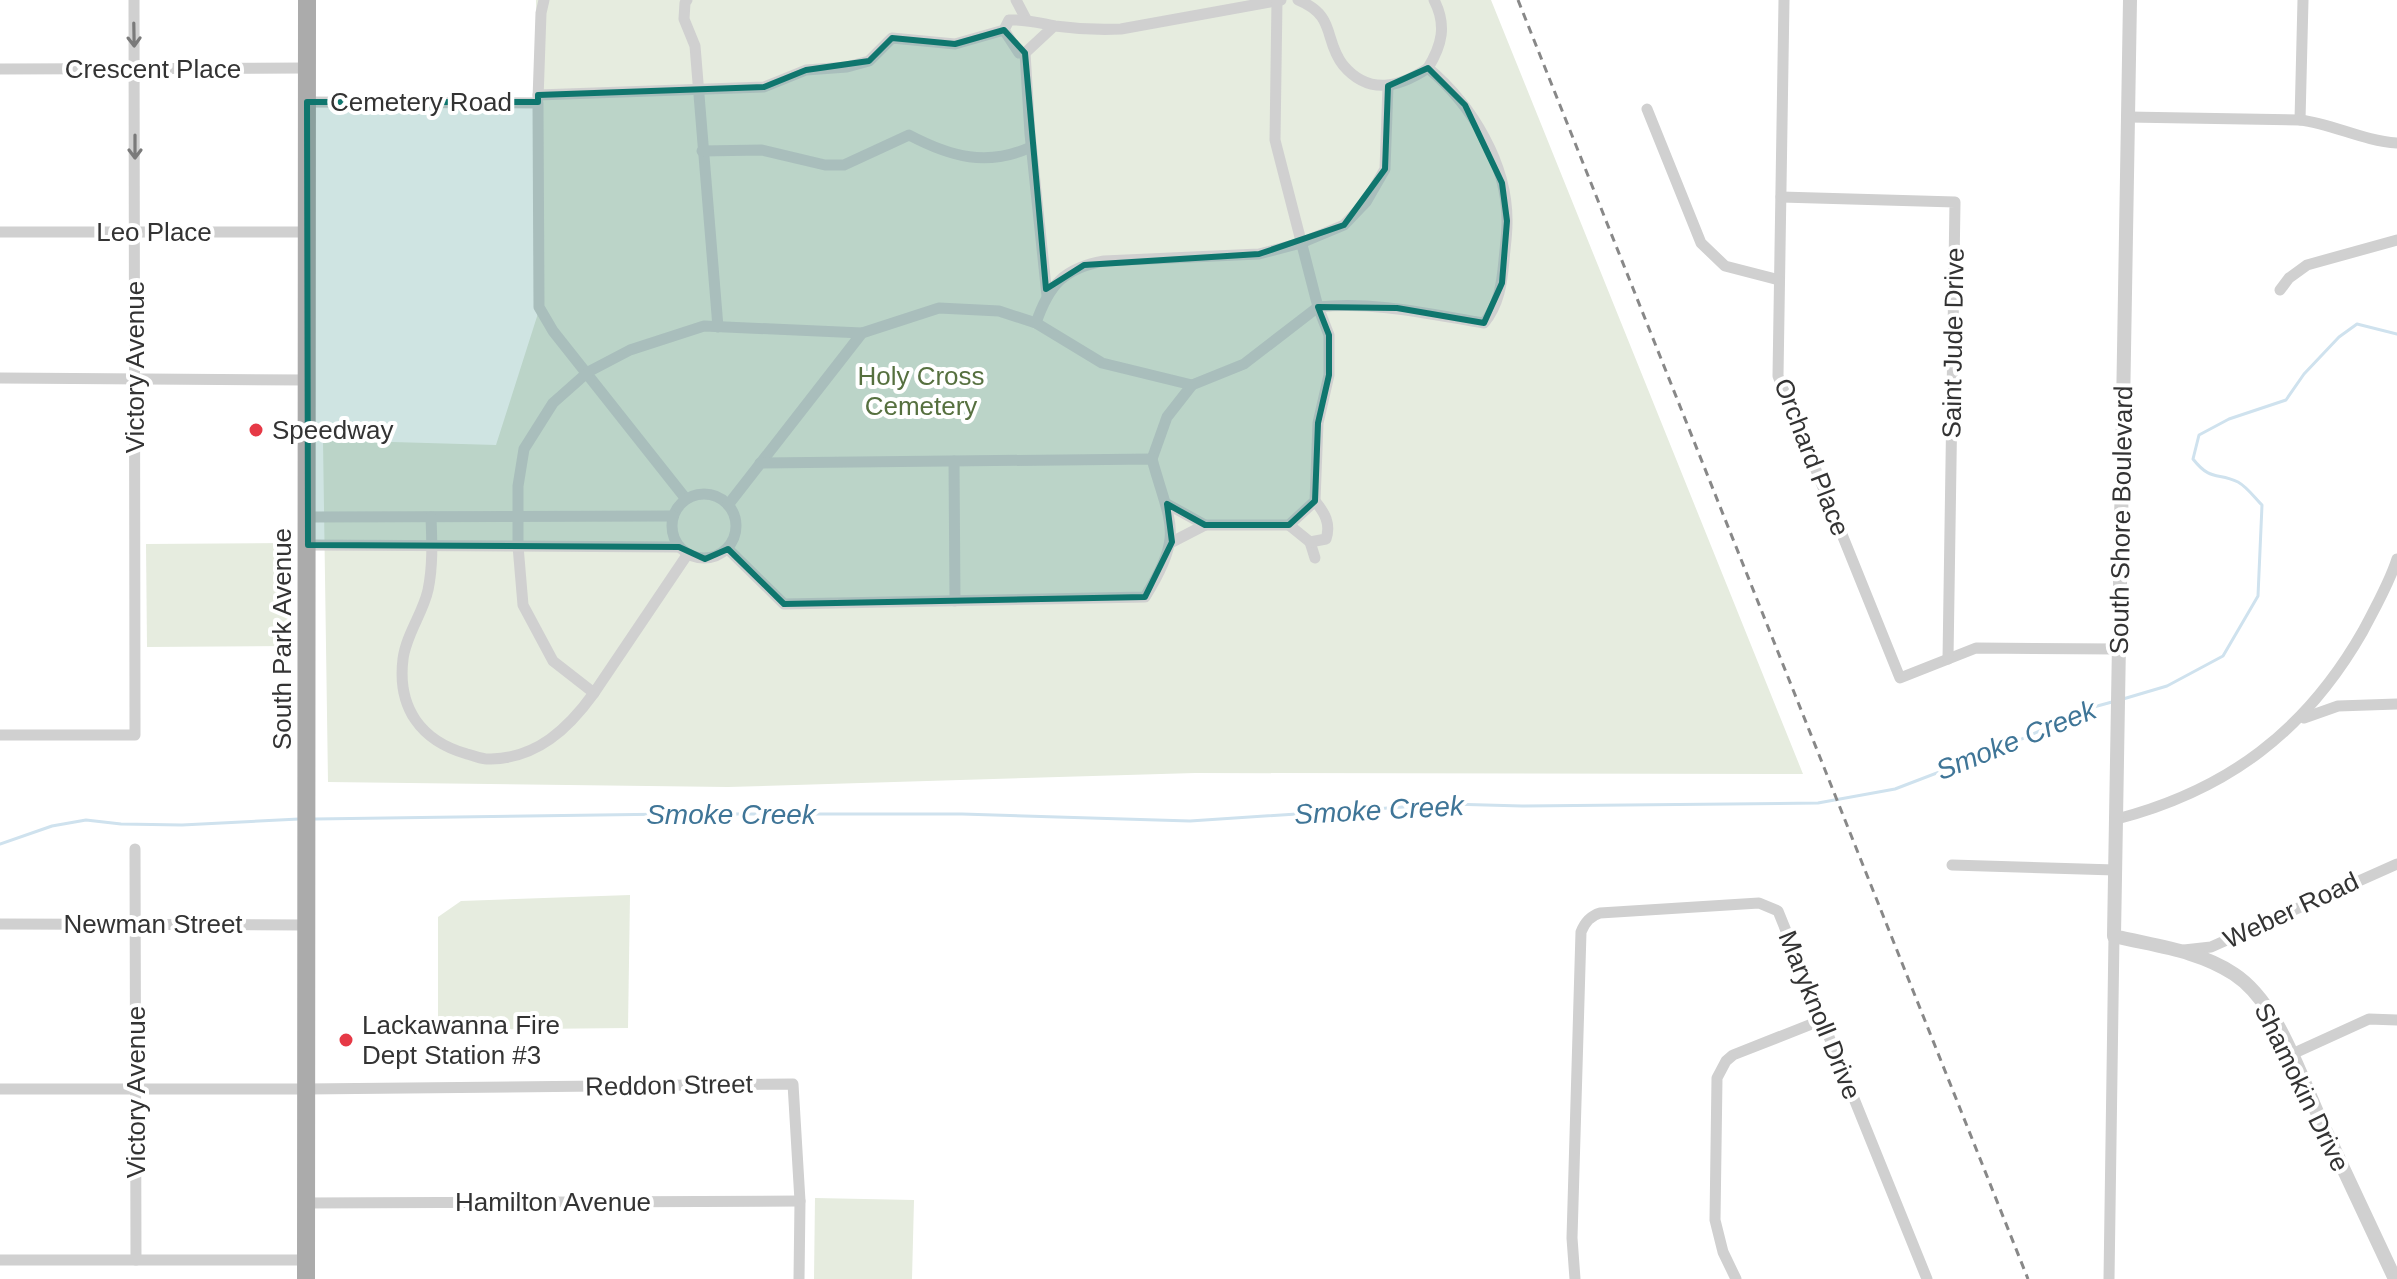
<svg xmlns="http://www.w3.org/2000/svg" width="2397" height="1279" font-family="Arial,sans-serif">
	<style>
		.green { fill: #e6ecdf }
		.lines { fill: none; stroke-linecap: round; stroke-linejoin: round }
		.stream { stroke: #cfe2ee; stroke-width: 3 }
		.minor { stroke: #d0d0d0; stroke-width: 11 }
		.tertiary { stroke: #d0d0d0; stroke-width: 14 }
		.primary { stroke: #ababab; stroke-width: 18 }
		.rail { stroke: #888; stroke-width: 3; stroke-dasharray: 8 6; stroke-linecap: butt }
		.oneway { stroke: #7a7a7a }
		.marked { fill: #0f766e; fill-opacity: 0.2; stroke: #0f766e; stroke-width: 6; stroke-linejoin: round }
		.poi-dot { fill: #e63946; stroke: #fff; stroke-width: 3 }
		.labels { text-anchor: middle; dominant-baseline: central; stroke-width: 8; stroke-linejoin: round; paint-order: stroke }
		.street-label { font-size: 26px; fill: #333; stroke: #fff }
		.park-label { font-size: 26px; fill: #56703f; stroke: #fff }
		.poi-label { font-size: 26px; fill: #333; stroke: #fff; text-anchor: start }
		.water-label { font-size: 28px; font-style: italic; fill: #3f7597; stroke: #fff }
	</style>
	<rect width="100%" height="100%" fill="#fff"/>
	<g class="green">
		<polygon points="536,0 1491,0 1803,774 1195,773 728,787 328,782 323,440 496,445 541,304"/>
		<polygon points="289,543 290,646 147,647 146,544"/>
		<polygon points="630,895 628,1028 438,1030 438,917 461,901"/>
		<polygon points="815,1198 914,1200 912,1279 814,1279"/>
	</g>
	<g class="lines">
		<g class="stream">
			<path d="M2123,699L2167,686L2223,656L2258,596L2262,505C2255,498 2247,487 2238,482C2218,472 2211,482 2193,459L2199,435L2229,419L2286,400L2304,374L2339,337L2357,324L2397,334"/>
			<polyline points="315,819 672,814 962,814 1190,821 1449,804 1522,806 1818,803 1895,789 2002,748 2090,708 2112,702"/>
			<polyline points="0,844 52,826 86,820 121,824 182,825 299,819"/>
		</g>
		<g class="minor">
			<polyline points="687,0 685,3 684,19 695,46 718,327"/>
			<polyline points="1016,0 1026,19"/>
			<path d="M1298,0C1337,16 1323,39 1343,65C1369,96 1400,87 1428,68"/>
			<polyline points="1784,0 1778,376 1900,678 1976,648 2118,649"/>
			<path d="M1054,26L1025,53H1019L1004,30L1009,20C1026,19 1039,23 1055,26C1077,29 1099,30 1121,29L1281,0"/>
			<polyline points="1025,53 1030,134 1047,296"/>
			<polyline points="0,69 307,68"/>
			<polyline points="538,95 764,87 806,70 847,67 869,61 892,38 955,44 1004,30"/>
			<polyline points="538,99 541,13 544,0"/>
			<polyline points="307,102 538,103 539,307 553,331 686,499"/>
			<polyline points="1647,109 1701,243 1725,266 1779,280"/>
			<path d="M2128,117L2300,120C2333,124 2363,141 2397,143"/>
			<polyline points="2300,120 2303,0"/>
			<path d="M702,151L762,150L825,165H844L909,135C951,157 987,167 1031,147"/>
			<polyline points="1781,197 1955,202 1948,659"/>
			<polyline points="0,232 307,232"/>
			<polyline points="2280,290 2289,278 2307,265 2397,240"/>
			<path d="M1036,323C1049,285 1064,268 1104,261L1259,254L1301,243L1344,225L1366,202L1385,169L1388,86"/>
			<polyline points="0,378 308,380"/>
			<polyline points="1152,459 1167,417 1192,385"/>
			<polyline points="954,461 955,601"/>
			<circle cx="704" cy="526" r="32"/>
			<path d="M1167,504L1205,525H1289L1315,501L1318,423L1329,375V335L1318,307C1374,301 1429,314 1484,323C1499,305 1502,283 1504,260C1505,248 1507,235 1507,223C1508,164 1472,105 1428,68C1442,45 1447,25 1434,0"/>
			<polyline points="728,505 862,333 939,308 999,311 1036,323 1102,363 1192,385 1244,364 1318,307 1275,140 1277,0"/>
			<polyline points="308,517 673,516"/>
			<path d="M431,517C432,542 433,566 428,590C423,613 406,635 403,659C397,708 421,741 467,754C475,756 483,760 491,759C537,758 568,729 594,693"/>
			<polyline points="1289,525 1310,542 1315,558"/>
			<polyline points="1172,542 1205,525"/>
			<path d="M1310,542L1326,539C1331,524 1325,513 1315,501"/>
			<polyline points="308,545 679,547"/>
			<path d="M728,549L784,604L1145,597C1185,533 1170,525 1152,459L760,463"/>
			<polyline points="687,555 594,693 553,661 523,605 518,546 518,486 524,449 553,403 588,372 630,350 704,326 862,333"/>
			<polyline points="2304,718 2338,706 2397,704"/>
			<polyline points="0,735 135,735 134,0"/>
			<path d="M2117,819C2228,790 2306,731 2363,631C2375,608 2389,584 2397,559"/>
			<polyline points="135,849 136,1260"/>
			<polyline points="1952,865 2115,870"/>
			<polyline points="0,924 306,925"/>
			<polyline points="2184,950 2211,947 2397,864"/>
			<polyline points="2290,1055 2369,1019 2397,1020"/>
			<polyline points="0,1089 306,1089 793,1084 800,1201 799,1279"/>
			<polyline points="306,1203 800,1201"/>
			<polyline points="0,1260 306,1260"/>
			<path d="M1575,1279L1572,1238L1581,932C1585,922 1590,916 1600,913L1759,903L1778,911L1927,1279"/>
			<polyline points="1736,1279 1723,1252 1715,1220 1717,1078 1726,1061 1733,1055 1822,1020"/>
			<polyline points="2109,1279 2114,936"/>
		</g>
		<path class="tertiary" d="M2130,0L2114,936C2155,946 2198,950 2234,974C2277,1002 2299,1073 2320,1119C2345,1172 2370,1226 2395,1279"/>
		<polyline class="primary" points="306,1279 307,0"/>
		<polyline class="rail" points="1518,0 2028,1279"/>
	</g>
	<defs><path id="oneway-shaft" d="M-6 0H5M1.5-3L5.5 0L1.5 3" fill="none" stroke-width="1.6" stroke-linecap="round" stroke-linejoin="round" transform="scale(2)"/></defs>
	<g class="oneway">
		<use href="#oneway-shaft" transform="translate(134 35) rotate(89)"/>
		<use href="#oneway-shaft" transform="translate(135 147) rotate(90)"/>
	</g>
	<path class="marked" d="M1004,30L1025,53L1046,289L1084,265L1259,254L1344,225L1385,169L1388,86L1428,68L1465,105L1502,183L1507,221L1502,283L1484,323L1397,308L1318,307L1329,335V375L1318,423L1315,501L1289,525H1205L1167,504L1172,542L1145,597L784,604L728,549L705,559L679,547L308,545L307,102H538V95L764,87L806,70L869,61L892,38L955,44Z"/>
	<g class="poi-dot">
		<circle cx="256" cy="430" r="8"/>
		<circle cx="346" cy="1040" r="8"/>
	</g>
	<g class="labels">
		<g class="street-label">
			<text x="153" y="69">Crescent Place</text>
			<text x="421" y="102">Cemetery Road</text>
			<text x="154" y="232">Leo Place</text>
			<text transform="translate(1953 343) rotate(-89)">Saint Jude Drive</text>
			<text transform="translate(135 367) rotate(-90)">Victory Avenue</text>
			<text transform="translate(1812 457) rotate(69)">Orchard Place</text>
			<text transform="translate(2121 520) rotate(-89)">South Shore Boulevard</text>
			<text transform="translate(282 639) rotate(-90)">South Park Avenue</text>
			<text transform="translate(2291 910) rotate(-25)">Weber Road</text>
			<text x="153" y="924">Newman Street</text>
			<text transform="translate(1820 1015) rotate(68)">Maryknoll Drive</text>
			<text transform="translate(669 1085) rotate(-1)">Reddon Street</text>
			<text transform="translate(2302 1087) rotate(64)">Shamokin Drive</text>
			<text transform="translate(136 1092) rotate(-90)">Victory Avenue</text>
			<text x="553" y="1202">Hamilton Avenue</text>
		</g>
		<g class="park-label">
			<text x="921" y="376">Holy Cross<tspan x="921" dy="30">Cemetery</tspan></text>
		</g>
		<g class="poi-label">
			<text x="272" y="430">Speedway</text>
			<text x="362" y="1025">Lackawanna Fire<tspan x="362" dy="30">Dept Station #3</tspan></text>
		</g>
		<g class="water-label">
			<text transform="translate(2016 740) rotate(-22)">Smoke Creek</text>
			<text transform="translate(1379 810) rotate(-3)">Smoke Creek</text>
			<text x="731" y="814">Smoke Creek</text>
		</g>
	</g>
</svg>
